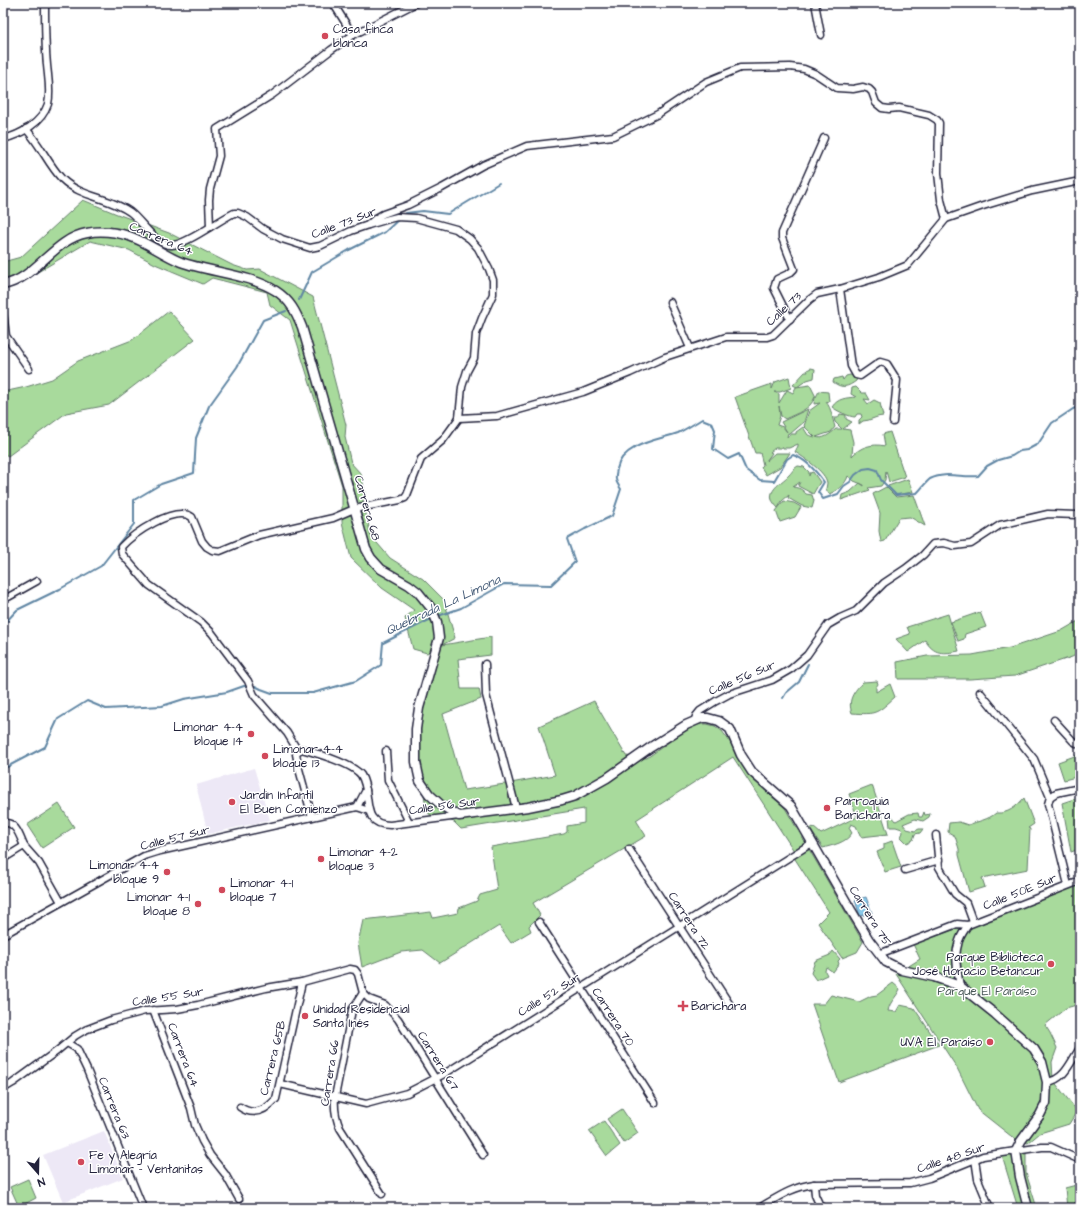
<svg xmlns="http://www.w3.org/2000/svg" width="1083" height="1211" font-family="'Architects Daughter',sans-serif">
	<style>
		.built { fill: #ede8f6 }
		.green { fill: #a8da9c; stroke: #657e6c; fill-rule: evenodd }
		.water { fill: #89c9ea; stroke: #6086a4 }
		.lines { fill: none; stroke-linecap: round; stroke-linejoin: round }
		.stream { stroke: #6086a4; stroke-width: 2 }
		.minor-casing { stroke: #22223b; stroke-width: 9 }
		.tertiary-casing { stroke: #22223b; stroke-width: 11 }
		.minor { stroke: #fff; stroke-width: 6 }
		.tertiary { stroke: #fff; stroke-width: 8 }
		.poi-dot { fill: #d1495b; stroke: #fff; stroke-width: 1.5 }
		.labels { text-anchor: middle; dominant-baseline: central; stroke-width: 3; stroke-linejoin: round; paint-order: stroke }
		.poi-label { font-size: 12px; fill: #22223b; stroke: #fff; text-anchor: start }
		.street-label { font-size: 12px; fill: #22223b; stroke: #fff }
		.park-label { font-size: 12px; fill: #4a5958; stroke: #fff }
		.water-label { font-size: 13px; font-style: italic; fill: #465c78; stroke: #fff }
	</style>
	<rect width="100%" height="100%" fill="#fff"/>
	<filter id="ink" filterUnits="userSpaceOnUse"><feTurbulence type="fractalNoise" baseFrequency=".025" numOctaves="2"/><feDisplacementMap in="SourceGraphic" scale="8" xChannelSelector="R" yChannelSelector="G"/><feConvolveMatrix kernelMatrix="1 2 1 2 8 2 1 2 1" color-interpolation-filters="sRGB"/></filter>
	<g filter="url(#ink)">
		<g class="built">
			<polygon points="254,768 270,820 208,834 196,785"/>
			<polygon points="104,1131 123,1178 63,1202 43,1155"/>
		</g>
		<g class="green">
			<polygon points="83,200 117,214 169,233 232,265 247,270 260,269 313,297 346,425 345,437 351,463 361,474 365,492 363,501 371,536 390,558 423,579 444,600 455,638 442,645 491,637 491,655 458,659 461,689 479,689 481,699 443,714 464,790 505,784 555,775 539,726 594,701 626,756 647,758 684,731 696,724 707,724 715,726 722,731 733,746 738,758 753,780 785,808 863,942 857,952 842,958 818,923 829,912 795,859 794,851 733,757 636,820 646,836 533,903 540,915 529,926 531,931 511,943 499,926 440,963 423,950 401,952 362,967 358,943 363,920 431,912 433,918 458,913 459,908 477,901 480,895 497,890 491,847 564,834 567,832 567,826 584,823 584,809 461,829 454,822 429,814 425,801 419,761 421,712 438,647 427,653 413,649 405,618 414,610 382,588 351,558 342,522 342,486 290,320 270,305 267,292 212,278 203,284 155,264 129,250 90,241 21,282 3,288 3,262 21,257"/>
			<polygon points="169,311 195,339 109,405 66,413 8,456 3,453 3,392 26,387 52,379 78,361 132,340"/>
			<polygon points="811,368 815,369 814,378 807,380 797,387 793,385 805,372 808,372 807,370"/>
			<path d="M850,375L855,376L857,378L856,381C848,387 842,389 833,382L834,379L842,377L843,380L846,376Z"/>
			<path d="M789,377L791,388L780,392H774L779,394V403L787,390L793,393L796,387L810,385L816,397L819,391L828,392L829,401L826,402C832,409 832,418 835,427L831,432L816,437C823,440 830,434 836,429H842L835,422L834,418H838L840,414L846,415V419L852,422L843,429L850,430L853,442L852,456C860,447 872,443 885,446L883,434L890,432L905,477L889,482L886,471L885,480L881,486L868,488L870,490L841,500L842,495L850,492L860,483L864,486V485L854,481L848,476C846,484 837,491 829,494L826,489C826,487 827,485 827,483C826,472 803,457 795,452L798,446V444L789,448H783L782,446L781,448H775L770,452L772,453L766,461L775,453H790L780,467L766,475L761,467L763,465L760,453H755L735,397L772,384V389L775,382ZM815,397L814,404L820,403L809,411L804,426L815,437L808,435L803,427L796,432V434H791L787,437L788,433L790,434L804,422L808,409L781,422L787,432L783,427L777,425L780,416L779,406L781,416L785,419C797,413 810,410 815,397Z"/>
			<path d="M856,387L862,393H866L870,400L864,399L868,404L874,400L880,403L883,416C876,416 870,421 863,421L859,424V420L862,417L861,414H857L855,417C850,417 837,411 832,407C838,398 846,398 856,397L851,394L852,388Z"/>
			<path d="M798,466L804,467L809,472V476L810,473L813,472L820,482L813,494L798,486L800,482L793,487C799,488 802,489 806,494L812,495L814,501L812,508L802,506L788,498L789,495L782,501L778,508C776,506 773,502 772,500C768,489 784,481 789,475C793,471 793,469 798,466Z"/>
			<polygon points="908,479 913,492 896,495 888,486"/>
			<polygon points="886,487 896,497 914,495 925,526 910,517 899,518 885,541 881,542 879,531 880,513 873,494"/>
			<polygon points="784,501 794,503 801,507 795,517 780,522 776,511"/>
			<polygon points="980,612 986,627 965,634 964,639 958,641 951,622"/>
			<path d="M948,614L959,651C943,654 934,655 925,640L908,652L896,639L910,634L907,627Z"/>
			<polygon points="1080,620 1080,653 1072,657 1015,676 970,679 898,679 897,662 927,656 972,655 1010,648 1061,631"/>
			<path d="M877,681L878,684L876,687V692L890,684L895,697C877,713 877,715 852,713C847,700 854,691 863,682Z"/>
			<polygon points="1080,754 1080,776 1064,780 1058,762"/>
			<path d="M872,785L888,834L861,837L856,826L851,824L849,828L852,833C846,843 833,845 823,848L810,829L813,827L821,834L857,817L849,794Z"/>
			<polygon points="1080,797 1080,849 1071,852 1062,803"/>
			<path d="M1024,798L1034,824L1028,828L1030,829L1028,869L982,878L985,887L969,892L959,855V849L955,836L948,832L949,823L959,822L968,825C978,821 988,820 996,813C1008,814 1016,807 1024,798Z"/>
			<polygon points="59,804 74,827 42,848 27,825"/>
			<polygon points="924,812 925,815 930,814 929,817 923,821 915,819 903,824 907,829 915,831 919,829 923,829 920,833 915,834 913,840 907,843 901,837 903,832 902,829 896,827 890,827 889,817 892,816 896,821 909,814 918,813 919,817 922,817"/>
			<polygon points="892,841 901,867 885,872 877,852 884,849 884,844"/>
			<polygon points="1080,884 1080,1004 1066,1008 1045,1025 1050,1033 1057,1048 1052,1062 1053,1080 1077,1111 1069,1124 1040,1133 1028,1143 1016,1140 978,1110 957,1068 896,974 920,959 913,944 956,929 981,924"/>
			<polygon points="833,951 840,959 838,961 839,964 833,972 826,967 825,971 827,975 816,980 811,973 815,961 830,955"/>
			<path d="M893,983L900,989C896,998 890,1001 888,1011L896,1012L900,1005L914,1008L939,1045L839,1082L812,1004H824L831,995L859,1002L871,996L877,995Z"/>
			<polygon points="622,1109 638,1133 624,1143 607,1119"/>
			<polygon points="604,1121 620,1145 607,1156 589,1131"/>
			<polygon points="1026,1152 1026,1173 1037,1208 1018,1208 1002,1156"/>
			<polygon points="28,1179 36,1198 19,1207 10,1187"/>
			<polygon points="1080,1184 1080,1208 1067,1208 1065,1188"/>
		</g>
		<polygon class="water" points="866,897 872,913 860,916 855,900"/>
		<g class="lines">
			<g class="stream">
				<polyline points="402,216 406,213 423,211 448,214 499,183"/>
				<polyline points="299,300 312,272 349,250 385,232 399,219"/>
				<path d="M438,616L461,608L504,584L551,585L575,562L567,539L585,529L612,516L621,489C615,481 615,478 617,469C622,444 658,440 678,433C686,429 694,424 702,419L712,423L715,430L713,449L728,459L739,454L746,470L760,480L774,481L787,459L793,455C806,459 816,471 824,482L818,492L823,499L838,494L844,486L850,482L855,475L863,469L870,468L877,470L881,480L896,495L917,493C921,489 926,482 930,479C945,471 962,478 978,476L987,466L998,460L1012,456L1020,451L1027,450L1038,444L1052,423L1073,409L1080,406"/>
				<polyline points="3,625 17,610 60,589 101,566 134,524 134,500 161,484 194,473 196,438 209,406 237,367 263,320 286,311"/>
				<polyline points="783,698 786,693 799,682 808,664"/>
				<polyline points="3,769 45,747 58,719 87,701 106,709 162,706 184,699 227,692 244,686 255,686 261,689 272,693 313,693 356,681 381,665 383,643 433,618"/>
			</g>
			<g class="minor-casing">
				<g id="minor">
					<polyline points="333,3 353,35"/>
					<polyline points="815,3 821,35"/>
					<path d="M26,129C40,144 48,164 62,179C80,197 109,197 130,212C142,221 156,246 172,245C186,245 219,220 234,213H238L247,217L263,229L282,239L310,248L320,246L351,231L368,225L389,219L397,217L416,218L456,229L470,239L478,248L489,269L493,280V294L482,318L476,334L474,358L467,371L462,387L459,418"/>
					<path d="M3,139C20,135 42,123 48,104C51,92 48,77 47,65C45,44 45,24 45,3"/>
					<polyline points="368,225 376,218 383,214 408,205 442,188 483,165 527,146 613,136 658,114 706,82 740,68 790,67 804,69 816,74 837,88 853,89 863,87 869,89 872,92 876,103 882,108 889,109 899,108 929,115 937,120 939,123 938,173 941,200 946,219"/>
					<polyline points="210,227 209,200 210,189 219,156 217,129 272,95 331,50 353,35 416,3"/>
					<polyline points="840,289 851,366 856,375 860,376 880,362 887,364 897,380 893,422"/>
					<polyline points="670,302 690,348"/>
					<polyline points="3,311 6,336 29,369"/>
					<polyline points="790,319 786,312 774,288 777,279 790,273 794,269 782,238 782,233 824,138"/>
					<polyline points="459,418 497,416 583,392 630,373 665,357 726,337 767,337 773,335 809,300 817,294 840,289 879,277 908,265 946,219 983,206 1032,191 1080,181"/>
					<polyline points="3,600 37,581"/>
					<polyline points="485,664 486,695 516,808"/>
					<polyline points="980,692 1034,759 1050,797"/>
					<polyline points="695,720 696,716 700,711 716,701 729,694 772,680 791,669 807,655 828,625 840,618 856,611 884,583 905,569 923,555 933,544 944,543 955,546 971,544 1000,525 1048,514 1077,515 1080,514"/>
					<polyline points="1054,720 1073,741 1080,745"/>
					<path d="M298,751L287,733L254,695L248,681L212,633L201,622L149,585L122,554L121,547C133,534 174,505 192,517L202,541L207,547L212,550L220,551L259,535L333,518L354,509L400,500L405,498L407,495L421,459L443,440L459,418"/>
					<polyline points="386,751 388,780 409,822"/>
					<polyline points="357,807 366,790"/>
					<path d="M312,817L299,769L296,754L298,751L302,749C316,753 352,763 361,775C373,794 359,825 390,825L459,816"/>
					<path d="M3,823C16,821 20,837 24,846"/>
					<polyline points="936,835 939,867 955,894 966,903 973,922"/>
					<polyline points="629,849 730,1005"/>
					<polyline points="3,859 24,846 39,863 61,902"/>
					<polyline points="905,870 939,860"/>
					<polyline points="1068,885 1048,804 1050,797 1056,793 1080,788"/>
					<polyline points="539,922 655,1103"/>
					<polyline points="3,935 144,856 160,851 357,807 369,811"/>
					<polyline points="879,954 957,924 968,925 1080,881"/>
					<path d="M960,986C958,974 954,957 958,945C959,937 964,931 968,925"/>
					<path d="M363,993L352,1010L335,1097C334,1109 335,1117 340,1128L382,1194"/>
					<polyline points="153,1010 191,1108 195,1125 202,1141 210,1155 225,1174 239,1199"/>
					<polyline points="67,1043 77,1049 87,1070 143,1208"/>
					<path d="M1047,1082C1065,1080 1071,1061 1080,1048"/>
					<polyline points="280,1084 366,1104 407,1093 444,1074 812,843"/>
					<polyline points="3,1089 13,1083 57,1051 75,1036 85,1030 111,1020 145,1011 177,1009 198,1005 266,988 302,982 350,969 355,970 358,974 363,993 369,999 385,1005 398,1019 483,1155"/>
					<path d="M240,1107C254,1117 266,1110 276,1099L302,982"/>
					<polyline points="975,1159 978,1179 990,1208"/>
					<polyline points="814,1184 815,1195 821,1208"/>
					<path d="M759,1208C778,1197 792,1187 814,1184L910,1183L929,1178L983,1156L1042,1147H1051L1080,1160"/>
				</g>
			</g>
			<g class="tertiary-casing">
				<path id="tertiary" d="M3,285C36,279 53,239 87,233C101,230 115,232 129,236C147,242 163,255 181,262C209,272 252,275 276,291C290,300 296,312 302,327L366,549L371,558L381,569L409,585L418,592L431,608L437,622L439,638L419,708L416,729V762L418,772L420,781L429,794L441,805L459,816L528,807L562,800L575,796L607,778L651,747L686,725L702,718H708L719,721L730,729L741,755L752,772L791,806L851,910L869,940L886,962L902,970L934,977L960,986L995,1014L1034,1049L1042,1062L1047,1082L1046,1103L1040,1115L1021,1141L1016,1151L1020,1177L1028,1208"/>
			</g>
			<use href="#minor" class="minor"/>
			<use href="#tertiary" class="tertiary"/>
		</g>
	</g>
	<g class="poi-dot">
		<circle cx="325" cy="36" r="4"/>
		<circle cx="251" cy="734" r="4"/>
		<circle cx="265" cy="756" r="4"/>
		<circle cx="232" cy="802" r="4"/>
		<circle cx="827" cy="808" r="4"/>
		<circle cx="321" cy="859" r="4"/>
		<circle cx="167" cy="872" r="4"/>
		<circle cx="222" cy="890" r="4"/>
		<circle cx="198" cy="904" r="4"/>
		<circle cx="1051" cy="964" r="4"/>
		<path d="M681 1000h4v4h4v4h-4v4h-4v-4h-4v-4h4z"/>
		<circle cx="305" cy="1016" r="4"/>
		<circle cx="990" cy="1042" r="4"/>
		<circle cx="81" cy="1162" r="4"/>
	</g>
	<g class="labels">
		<g class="poi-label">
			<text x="333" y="29">Casa finca<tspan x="333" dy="14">blanca</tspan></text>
			<text x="243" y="727" text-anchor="end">Limonar 4-4<tspan x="243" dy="14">bloque 14</tspan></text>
			<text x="273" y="749">Limonar 4-4<tspan x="273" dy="14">bloque 13</tspan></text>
			<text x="240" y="795">Jardin Infantil<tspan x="240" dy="14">El Buen Comienzo</tspan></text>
			<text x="835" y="801">Parroquia<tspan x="835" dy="14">Barichara</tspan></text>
			<text x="329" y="852">Limonar 4-2<tspan x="329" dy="14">bloque 3</tspan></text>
			<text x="159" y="865" text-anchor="end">Limonar 4-4<tspan x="159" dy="14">bloque 9</tspan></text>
			<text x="230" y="883">Limonar 4-1<tspan x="230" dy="14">bloque 7</tspan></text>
			<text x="190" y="897" text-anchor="end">Limonar 4-1<tspan x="190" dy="14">bloque 8</tspan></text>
			<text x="1043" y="957" text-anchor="end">Parque Biblioteca<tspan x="1043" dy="14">José Horacio Betancur</tspan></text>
			<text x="691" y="1006">Barichara</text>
			<text x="313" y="1009">Unidad Residencial<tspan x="313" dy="14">Santa Inés</tspan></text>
			<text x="982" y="1042" text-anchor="end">UVA El Paraíso</text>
			<text x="89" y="1155">Fe y Alegría<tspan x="89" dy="14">Limonar - Ventanitas</tspan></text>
		</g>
		<g class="street-label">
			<text transform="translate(344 223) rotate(-21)">Calle 73 Sur</text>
			<text transform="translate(161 239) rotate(23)">Carrera 64</text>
			<text transform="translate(784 309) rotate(-43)">Calle 73</text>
			<text transform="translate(367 508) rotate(74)">Carrera 68</text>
			<text transform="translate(742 678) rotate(-23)">Calle 56 Sur</text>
			<text transform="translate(444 806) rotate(-8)">Calle 56 Sur</text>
			<text transform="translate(175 838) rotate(-14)">Calle 57 Sur</text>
			<text transform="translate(1020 892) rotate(-22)">Calle 50E Sur</text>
			<text transform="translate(870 916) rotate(58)">Carrera 75</text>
			<text transform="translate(689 921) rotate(57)">Carrera 72</text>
			<text transform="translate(549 995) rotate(-32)">Calle 52 Sur</text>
			<text transform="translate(168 997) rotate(-9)">Calle 55 Sur</text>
			<text transform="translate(613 1017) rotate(57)">Carrera 70</text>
			<text transform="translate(183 1055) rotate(69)">Carrera 64</text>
			<text transform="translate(273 1058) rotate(-76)">Carrera 65B</text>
			<text transform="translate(438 1061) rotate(58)">Carrera 67</text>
			<text transform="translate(330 1073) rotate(-81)">Carrera 66</text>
			<text transform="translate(114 1108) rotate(68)">Carrera 63</text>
			<text transform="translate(951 1158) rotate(-19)">Calle 48 Sur</text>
		</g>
		<g class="park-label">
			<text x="987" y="991">Parque El Paraíso</text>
		</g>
		<g class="water-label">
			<text transform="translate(443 605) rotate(-25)">Quebrada La Limona</text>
		</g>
	</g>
	<rect width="1083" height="1211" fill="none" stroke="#fff" stroke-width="16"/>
	<rect x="8" y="8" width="1067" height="1195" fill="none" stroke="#22223b" stroke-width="1.5" filter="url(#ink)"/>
	<g transform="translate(38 1173) rotate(160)" stroke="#ffffff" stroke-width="3" paint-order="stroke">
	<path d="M0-3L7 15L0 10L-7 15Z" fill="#22223b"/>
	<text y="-6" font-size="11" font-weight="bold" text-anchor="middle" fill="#22223b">N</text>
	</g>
</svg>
